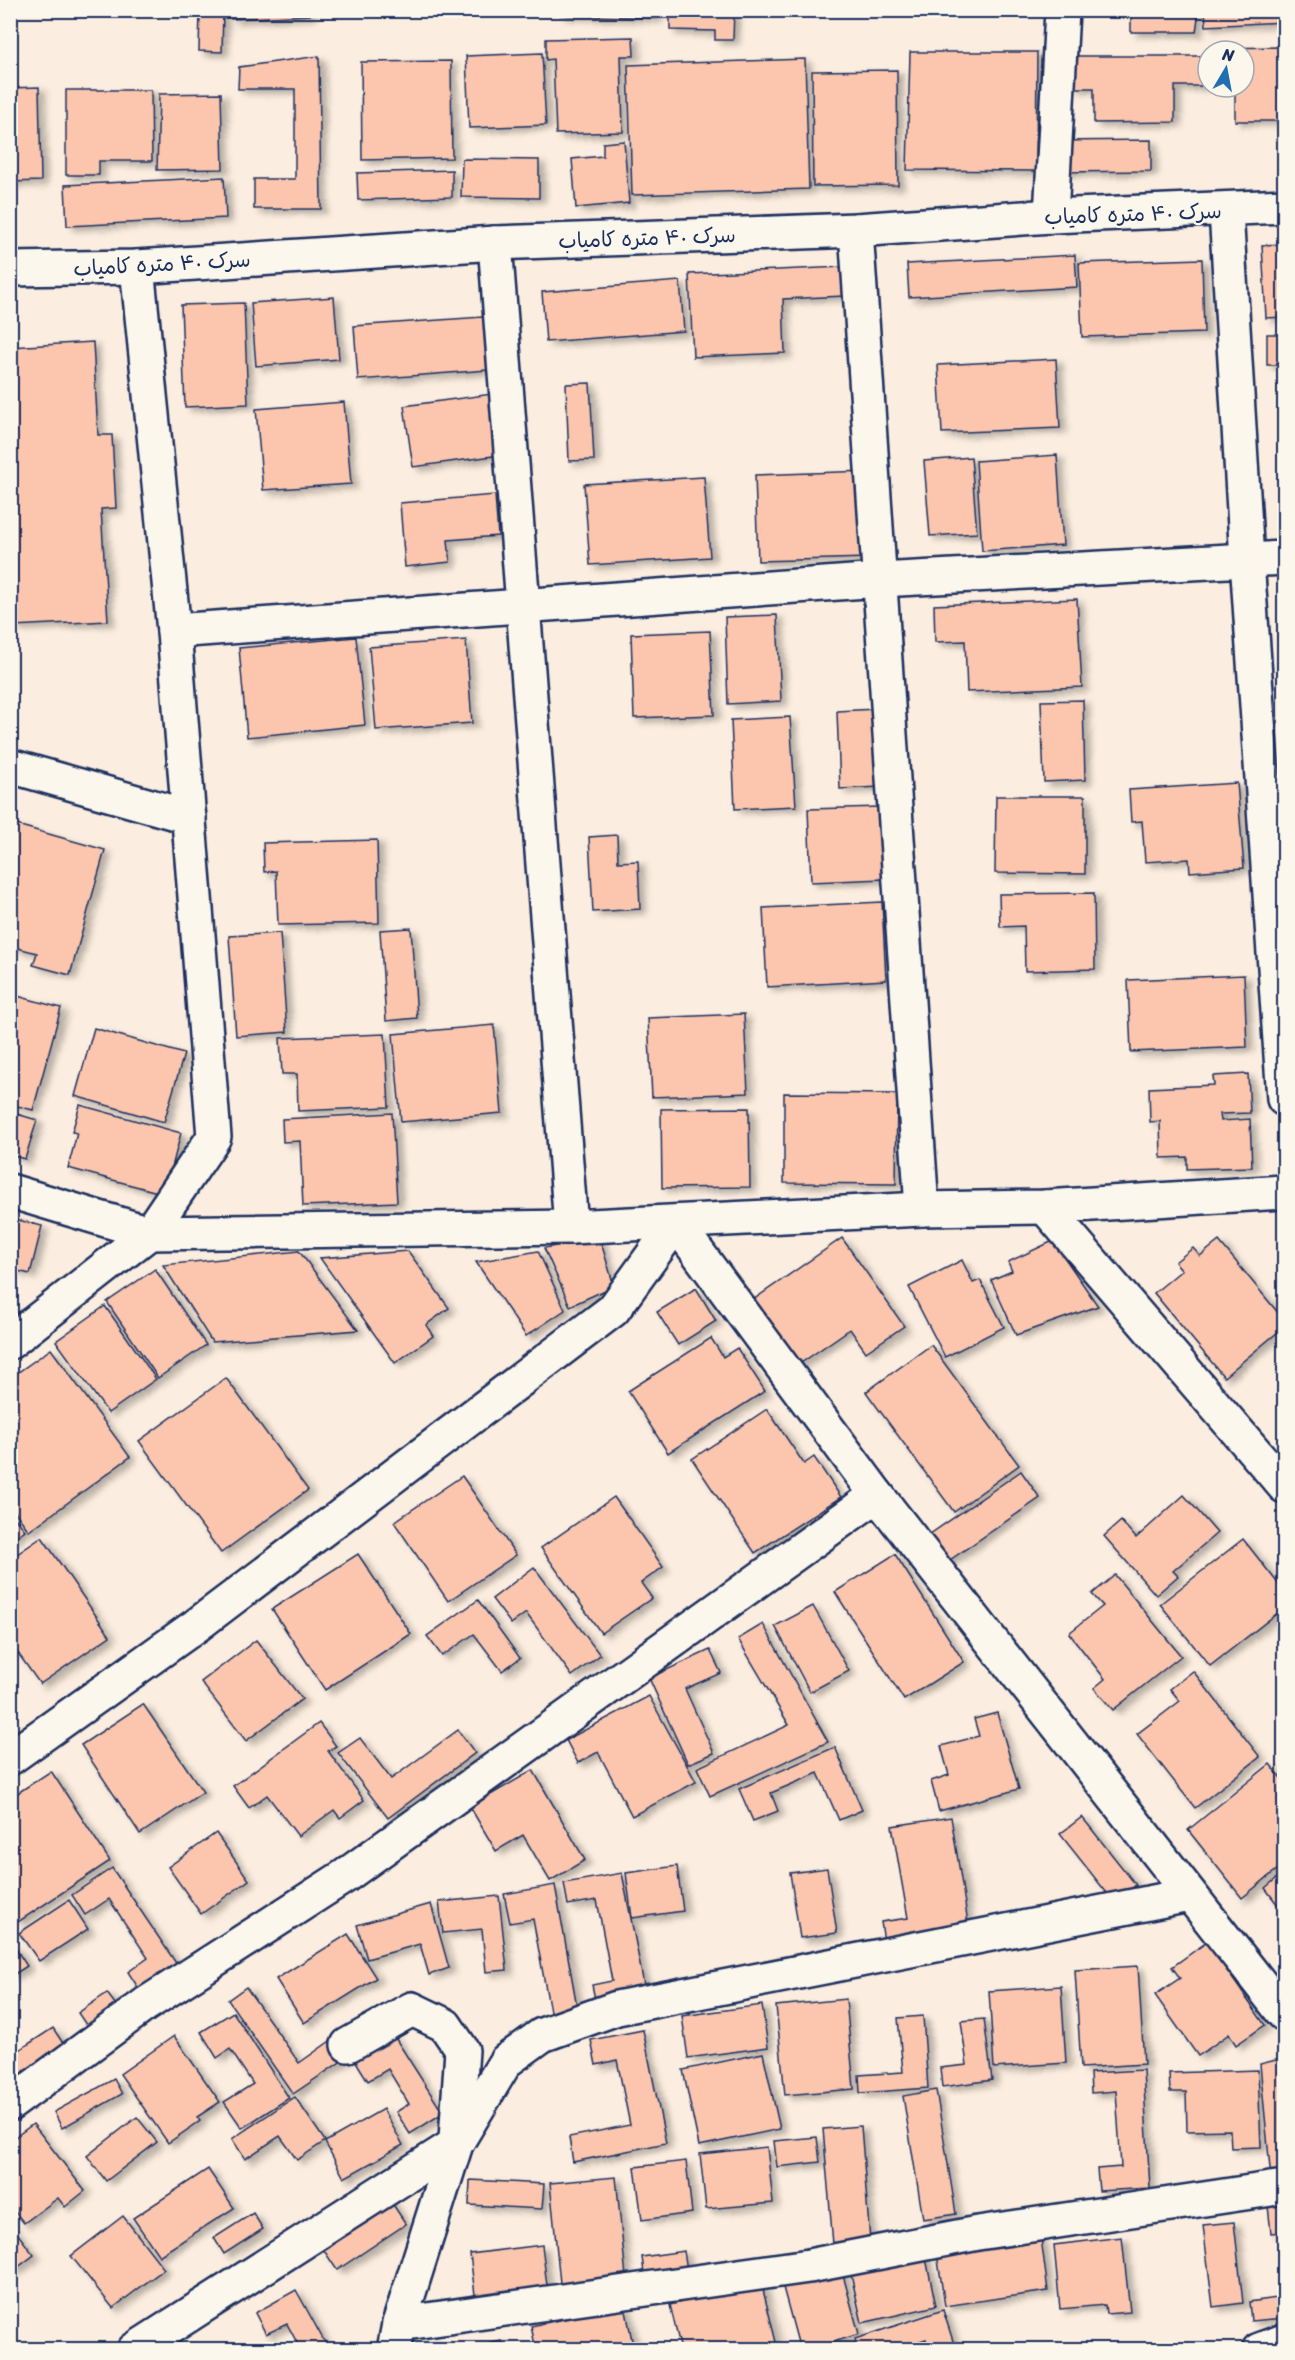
<svg xmlns="http://www.w3.org/2000/svg" width="1295" height="2360" font-family="Sriracha,'Playpen Sans Arabic',sans-serif">
	<style>
		.building { fill: #fbc6ad; stroke: #1b2f5e; stroke-width: 1.5; filter: url(#shadow) }
		.lines { fill: none; stroke-linecap: round; stroke-linejoin: round }
		.minor-casing { stroke: #1b2f5e; stroke-width: 38 }
		.minor { stroke: #fbf7ec; stroke-width: 33 }
		.labels { text-anchor: middle; dominant-baseline: central; stroke-width: 4.5; stroke-linejoin: round; paint-order: stroke }
		.street-label { font-size: 21px; fill: #1b2f5e; stroke: #fbf7ec }
	</style>
	<defs>
		<filter id="shadow"><feDropShadow dx="6" dy="4" stdDeviation="3" flood-color="#0004"/></filter>
	</defs>
	<rect width="100%" height="100%" fill="#fbeddf"/>
	<filter id="ink" filterUnits="userSpaceOnUse"><feTurbulence type="fractalNoise" baseFrequency=".0167" numOctaves="2"/><feDisplacementMap in="SourceGraphic" scale="12" xChannelSelector="R" yChannelSelector="G"/><feConvolveMatrix kernelMatrix="1 2 1 2 8 2 1 2 1" color-interpolation-filters="sRGB"/></filter>
	<g filter="url(#ink)">
		<g class="building">
			<polygon points="200,10 223,10 222,52 199,51"/>
			<polygon points="231,10 310,10 310,15 231,19"/>
			<polygon points="560,10 656,10 656,18 560,15"/>
			<polygon points="670,10 734,10 733,40 715,40 715,31 670,30"/>
			<polygon points="1131,10 1199,10 1196,32 1131,32"/>
			<polygon points="1205,10 1284,10 1284,22 1206,26"/>
			<polygon points="633,37 634,56 621,56 623,132 556,134 553,59 546,60 546,39"/>
			<polygon points="1284,47 1284,121 1235,121 1235,87 1244,87 1244,51 1215,51 1215,48"/>
			<polygon points="910,52 1037,52 1036,171 907,170"/>
			<polygon points="542,53 546,125 469,128 466,56"/>
			<polygon points="319,56 321,209 254,209 254,179 295,179 295,89 238,89 239,67"/>
			<polygon points="1073,56 1201,56 1201,86 1175,86 1175,122 1094,123 1094,88 1074,88"/>
			<polygon points="805,59 809,189 632,195 628,65"/>
			<polygon points="451,61 452,158 362,160 361,62"/>
			<polygon points="897,70 898,185 813,186 812,71"/>
			<polygon points="39,87 41,181 10,182 10,88"/>
			<polygon points="66,90 151,90 152,161 99,161 99,175 66,175"/>
			<polygon points="221,93 223,169 157,170 159,94"/>
			<polygon points="1151,140 1151,171 1059,172 1058,141"/>
			<polygon points="624,141 629,203 576,208 572,159 603,156 603,143"/>
			<polygon points="462,159 539,160 539,198 461,197"/>
			<polygon points="452,170 452,197 358,200 357,173"/>
			<polygon points="224,177 226,218 67,226 65,185"/>
			<polygon points="1284,244 1284,317 1266,318 1262,245"/>
			<polygon points="1075,255 1077,287 909,297 907,264"/>
			<polygon points="1202,259 1204,333 1082,337 1079,263"/>
			<polygon points="843,267 844,296 783,299 785,353 693,357 689,274"/>
			<polygon points="680,281 684,331 546,342 542,292"/>
			<polygon points="334,297 339,359 256,366 251,303"/>
			<polygon points="244,303 248,404 185,407 181,305"/>
			<polygon points="497,316 501,369 358,380 354,326"/>
			<rect x="1267" y="334" width="17" height="31"/>
			<polygon points="93,342 98,435 112,435 116,508 101,509 108,621 13,626 10,573 10,347"/>
			<polygon points="1056,359 1060,428 942,433 938,365"/>
			<polygon points="590,383 594,460 569,461 566,384"/>
			<polygon points="492,394 500,455 413,467 404,406"/>
			<polygon points="344,402 351,484 263,490 256,409"/>
			<polygon points="1057,455 1063,545 982,551 976,461"/>
			<polygon points="971,457 977,533 930,536 924,461"/>
			<polygon points="867,471 869,558 758,561 755,475"/>
			<polygon points="704,477 710,557 590,565 584,484"/>
			<polygon points="495,495 498,536 448,540 450,562 405,567 400,503"/>
			<polygon points="1077,599 1082,687 967,692 965,641 935,642 934,605"/>
			<polygon points="777,615 781,701 728,704 725,617"/>
			<polygon points="710,631 714,715 634,718 631,634"/>
			<polygon points="356,637 365,725 247,737 239,648"/>
			<polygon points="466,640 472,723 376,730 369,647"/>
			<polygon points="1083,700 1085,780 1044,782 1041,701"/>
			<polygon points="877,709 880,787 840,789 837,711"/>
			<polygon points="790,717 796,806 735,809 731,720"/>
			<polygon points="1237,783 1244,868 1190,872 1189,859 1145,862 1142,821 1131,822 1129,790"/>
			<polygon points="996,796 1085,796 1085,874 995,873"/>
			<polygon points="881,807 884,879 811,882 808,809"/>
			<polygon points="10,823 105,850 70,975 33,965 37,953 10,946"/>
			<polygon points="617,835 618,862 638,861 640,909 593,912 589,837"/>
			<polygon points="377,840 379,923 278,925 276,871 264,872 263,843"/>
			<polygon points="1094,893 1095,969 1025,971 1024,926 1000,927 999,894"/>
			<polygon points="882,902 886,980 767,987 763,908"/>
			<polygon points="411,928 417,1018 386,1021 380,930"/>
			<polygon points="280,933 287,1032 236,1036 229,936"/>
			<polygon points="1244,975 1247,1047 1131,1052 1128,980"/>
			<polygon points="10,994 61,1008 33,1110 10,1104"/>
			<polygon points="744,1014 748,1093 652,1097 648,1018"/>
			<polygon points="494,1025 502,1113 401,1122 393,1034"/>
			<polygon points="94,1028 184,1054 164,1122 75,1096"/>
			<polygon points="385,1034 389,1107 298,1111 297,1074 282,1074 280,1038"/>
			<polygon points="1248,1074 1250,1113 1220,1114 1221,1121 1250,1119 1252,1167 1187,1169 1187,1157 1161,1158 1160,1121 1150,1122 1149,1088 1214,1085 1213,1076"/>
			<polygon points="784,1093 897,1094 896,1184 784,1183"/>
			<polygon points="80,1105 181,1133 165,1194 68,1168 77,1133 72,1132"/>
			<polygon points="749,1108 750,1187 662,1188 661,1109"/>
			<polygon points="10,1112 37,1120 25,1159 10,1155"/>
			<polygon points="392,1113 397,1202 303,1206 300,1141 283,1142 282,1119"/>
			<polygon points="10,1218 42,1226 30,1274 10,1269"/>
			<polygon points="842,1238 904,1326 866,1352 850,1329 798,1365 753,1300"/>
			<polygon points="600,1239 614,1286 570,1306 544,1248"/>
			<polygon points="1053,1241 1098,1306 1016,1335 991,1280 1012,1271 1008,1262"/>
			<polygon points="1219,1241 1284,1320 1284,1327 1224,1377 1154,1293 1182,1270 1175,1262 1193,1248 1200,1256"/>
			<polygon points="299,1251 358,1330 212,1342 163,1265"/>
			<polygon points="408,1251 449,1308 426,1325 433,1336 395,1363 320,1258"/>
			<polygon points="538,1251 565,1310 526,1336 476,1262"/>
			<polygon points="962,1260 973,1283 980,1280 1004,1327 945,1357 909,1287"/>
			<polygon points="155,1269 206,1345 158,1378 107,1302"/>
			<polygon points="696,1288 716,1321 678,1345 657,1312"/>
			<polygon points="105,1306 156,1379 108,1413 56,1341"/>
			<polygon points="711,1338 723,1357 737,1348 765,1391 668,1453 628,1391"/>
			<polygon points="931,1345 1019,1465 954,1512 866,1392"/>
			<polygon points="51,1349 130,1457 29,1531 10,1505 10,1378"/>
			<polygon points="226,1378 308,1490 221,1553 139,1441"/>
			<polygon points="767,1409 804,1464 814,1457 841,1497 755,1553 692,1459"/>
			<polygon points="1021,1471 1040,1498 941,1566 923,1539"/>
			<polygon points="462,1476 516,1555 448,1601 394,1522"/>
			<polygon points="1184,1495 1217,1533 1173,1571 1178,1576 1156,1595 1104,1536 1121,1521 1136,1538"/>
			<polygon points="614,1497 663,1567 641,1583 652,1598 601,1633 541,1548"/>
			<polygon points="10,1512 25,1530 10,1541"/>
			<polygon points="42,1537 110,1636 40,1684 10,1642 10,1559"/>
			<polygon points="1243,1539 1284,1591 1284,1608 1210,1666 1160,1604"/>
			<polygon points="358,1554 411,1634 325,1690 272,1609"/>
			<polygon points="895,1554 964,1662 904,1700 835,1592"/>
			<polygon points="534,1567 600,1655 572,1676 526,1613 511,1624 492,1599"/>
			<polygon points="1115,1575 1181,1656 1113,1710 1094,1688 1105,1679 1069,1633 1103,1606 1092,1594"/>
			<polygon points="478,1600 520,1658 502,1671 474,1634 442,1656 427,1636"/>
			<polygon points="813,1606 849,1671 810,1692 775,1626"/>
			<polygon points="763,1624 828,1742 710,1796 697,1768 789,1725 738,1639"/>
			<polygon points="256,1640 302,1699 246,1741 201,1682"/>
			<polygon points="710,1650 721,1673 685,1689 714,1753 688,1764 649,1678"/>
			<polygon points="1193,1671 1260,1757 1195,1808 1137,1734 1180,1701 1170,1689"/>
			<polygon points="649,1696 696,1782 632,1816 598,1752 578,1763 566,1740"/>
			<polygon points="143,1704 203,1792 140,1834 81,1745"/>
			<polygon points="997,1713 1019,1789 939,1811 931,1781 949,1775 941,1746 979,1736 974,1719"/>
			<polygon points="319,1723 336,1746 328,1751 364,1800 340,1818 334,1810 298,1836 267,1795 249,1808 233,1786"/>
			<polygon points="458,1730 475,1753 388,1818 338,1753 360,1738 391,1779"/>
			<polygon points="835,1747 862,1810 839,1820 818,1773 771,1793 778,1811 753,1821 739,1789"/>
			<polygon points="1270,1764 1284,1782 1284,1864 1242,1898 1188,1830"/>
			<polygon points="533,1770 585,1860 550,1881 523,1835 496,1851 470,1807"/>
			<polygon points="51,1771 110,1861 18,1922 10,1911 10,1798"/>
			<polygon points="951,1817 970,1935 885,1948 881,1922 908,1918 892,1826"/>
			<polygon points="1082,1817 1136,1885 1114,1902 1060,1834"/>
			<polygon points="216,1833 249,1880 201,1914 168,1867"/>
			<polygon points="677,1866 683,1911 632,1918 626,1873"/>
			<polygon points="112,1868 178,1966 141,1992 128,1972 148,1958 109,1899 85,1915 72,1895"/>
			<polygon points="827,1868 837,1933 800,1938 790,1873"/>
			<polygon points="1284,1872 1284,1913 1265,1888"/>
			<polygon points="622,1873 646,1995 596,2004 592,1985 612,1981 597,1900 568,1905 564,1883"/>
			<polygon points="555,1885 578,2012 551,2017 533,1919 510,1923 504,1894"/>
			<polygon points="499,1896 507,1970 486,1972 482,1929 443,1933 439,1902"/>
			<polygon points="69,1900 88,1929 39,1961 19,1933"/>
			<polygon points="431,1904 449,1968 429,1975 420,1944 367,1959 357,1925"/>
			<polygon points="348,1934 376,1978 304,2023 276,1979"/>
			<polygon points="1207,1942 1265,2025 1236,2045 1229,2034 1198,2056 1155,1995 1180,1978 1172,1967"/>
			<polygon points="14,1946 27,1966 10,1977 10,1948"/>
			<polygon points="1138,1966 1144,2064 1081,2068 1075,1970"/>
			<polygon points="1061,1986 1066,2063 994,2068 989,1991"/>
			<polygon points="246,1987 299,2063 333,2039 346,2058 293,2094 228,2000"/>
			<polygon points="107,1993 121,2012 91,2032 78,2013"/>
			<polygon points="846,1999 854,2089 785,2095 776,2006"/>
			<polygon points="762,2005 768,2047 688,2058 682,2016"/>
			<polygon points="233,2012 289,2098 242,2128 224,2102 253,2084 230,2049 217,2058 201,2032"/>
			<polygon points="923,2016 928,2088 860,2093 859,2075 903,2072 898,2018"/>
			<polygon points="984,2019 992,2080 942,2087 940,2068 967,2065 961,2021"/>
			<polygon points="53,2028 70,2054 10,2093 10,2056"/>
			<polygon points="643,2030 666,2143 573,2162 569,2137 630,2125 617,2060 596,2065 591,2040"/>
			<polygon points="174,2036 220,2102 197,2117 200,2121 168,2143 120,2074"/>
			<polygon points="394,2036 443,2113 410,2134 396,2112 409,2104 388,2069 368,2081 355,2060"/>
			<polygon points="763,2053 780,2129 699,2146 683,2070"/>
			<polygon points="1284,2058 1284,2176 1271,2179 1260,2064"/>
			<polygon points="1143,2070 1150,2188 1099,2191 1097,2169 1121,2167 1116,2091 1091,2093 1090,2073"/>
			<polygon points="1258,2070 1261,2147 1231,2148 1230,2130 1187,2131 1186,2092 1170,2092 1169,2073"/>
			<polygon points="114,2079 122,2094 62,2128 54,2112"/>
			<polygon points="936,2090 956,2214 923,2219 903,2096"/>
			<polygon points="295,2097 325,2141 297,2160 280,2136 245,2159 232,2139"/>
			<polygon points="383,2109 403,2145 344,2178 325,2142"/>
			<polygon points="137,2117 157,2142 106,2181 87,2156"/>
			<polygon points="33,2124 85,2191 65,2207 58,2198 24,2223 10,2206 10,2141"/>
			<polygon points="861,2126 870,2241 833,2244 823,2129"/>
			<polygon points="817,2137 820,2162 777,2167 774,2141"/>
			<polygon points="767,2147 773,2203 706,2209 700,2154"/>
			<polygon points="686,2161 692,2213 642,2220 635,2167"/>
			<polygon points="208,2169 234,2208 159,2256 133,2218"/>
			<polygon points="616,2177 627,2287 561,2293 550,2183"/>
			<polygon points="470,2180 544,2184 542,2209 469,2205"/>
			<polygon points="388,2197 406,2224 337,2270 319,2243"/>
			<polygon points="1284,2205 1284,2232 1271,2233 1268,2206"/>
			<polygon points="253,2213 263,2229 224,2254 214,2238"/>
			<polygon points="123,2216 164,2269 113,2308 71,2256"/>
			<polygon points="1234,2222 1243,2303 1213,2307 1203,2225"/>
			<polygon points="10,2224 34,2255 10,2273"/>
			<polygon points="1122,2237 1130,2312 1106,2314 1105,2305 1060,2309 1054,2245"/>
			<polygon points="1041,2238 1048,2291 945,2306 937,2254"/>
			<polygon points="542,2245 548,2294 476,2303 470,2254"/>
			<polygon points="924,2249 936,2306 862,2323 849,2266"/>
			<polygon points="684,2251 689,2282 646,2288 642,2257"/>
			<polygon points="840,2264 859,2334 808,2350 800,2350 781,2280"/>
			<polygon points="761,2282 778,2350 681,2350 670,2305"/>
			<polygon points="296,2290 329,2350 301,2350 287,2324 266,2334 255,2313"/>
			<polygon points="1284,2297 1284,2318 1251,2321 1249,2302"/>
			<polygon points="625,2306 634,2350 536,2350 531,2326"/>
			<polygon points="943,2310 955,2347 947,2350 929,2350 926,2339 892,2350 858,2350 855,2339"/>
			<polygon points="502,2341 504,2350 458,2350"/>
		</g>
		<g class="lines">
			<g class="minor-casing">
				<g id="minor">
					<polyline points="1226,211 1247,560 1284,1099"/>
					<polyline points="1051,216 1062,10"/>
					<polyline points="856,230 922,1209"/>
					<polyline points="495,243 571,1227"/>
					<polyline points="10,269 137,267 495,243 856,230 1051,216 1284,206"/>
					<polyline points="174,631 880,580 1284,558"/>
					<polyline points="10,766 189,817"/>
					<polyline points="10,1191 149,1233 571,1227 922,1209 1045,1207 1284,1192"/>
					<polyline points="1045,1207 1284,1486"/>
					<polyline points="676,1223 877,1495 1284,2014"/>
					<polyline points="10,1342 149,1233 214,1137 174,631 137,267"/>
					<polyline points="10,1758 197,1625 613,1310 676,1223"/>
					<polyline points="348,2045 412,2009 445,2025 462,2050 456,2139"/>
					<polyline points="10,2104 146,2004 345,1876 877,1495"/>
					<polyline points="399,2324 809,2266 978,2233 1284,2187"/>
					<polyline points="134,2350 456,2144"/>
					<polyline points="394,2350 399,2324 456,2144 506,2061 542,2035 617,2008 1189,1895"/>
					<polyline points="1259,2350 1284,2341"/>
				</g>
			</g>
			<use href="#minor" class="minor"/>
		</g>
	</g>
	<g class="labels">
		<g class="street-label">
			<text transform="translate(1133 214) rotate(-2)">سرک ۴۰ متره کامیاب</text>
			<text transform="translate(647 238) rotate(-2)">سرک ۴۰ متره کامیاب</text>
			<text transform="translate(162 264) rotate(-3)">سرک ۴۰ متره کامیاب</text>
		</g>
	</g>
	<rect width="1295" height="2360" fill="none" stroke="#fbf7ec" stroke-width="36"/>
	<rect x="18" y="18" width="1259" height="2324" fill="none" stroke="#1b2f5e" stroke-width="2" filter="url(#ink)"/>
	<g transform="translate(1226 69) rotate(10)"><circle r="28" fill="#fbf7ec" stroke="#a1a7b3" stroke-width="1.5"/>
	<path d="M0-4.5L10 22L0 15L-10 22Z" fill="#1f6fb2"/>
	<text y="-9" font-size="16" font-weight="bold" text-anchor="middle" fill="#1b2f5e">N</text>
	</g>
</svg>
